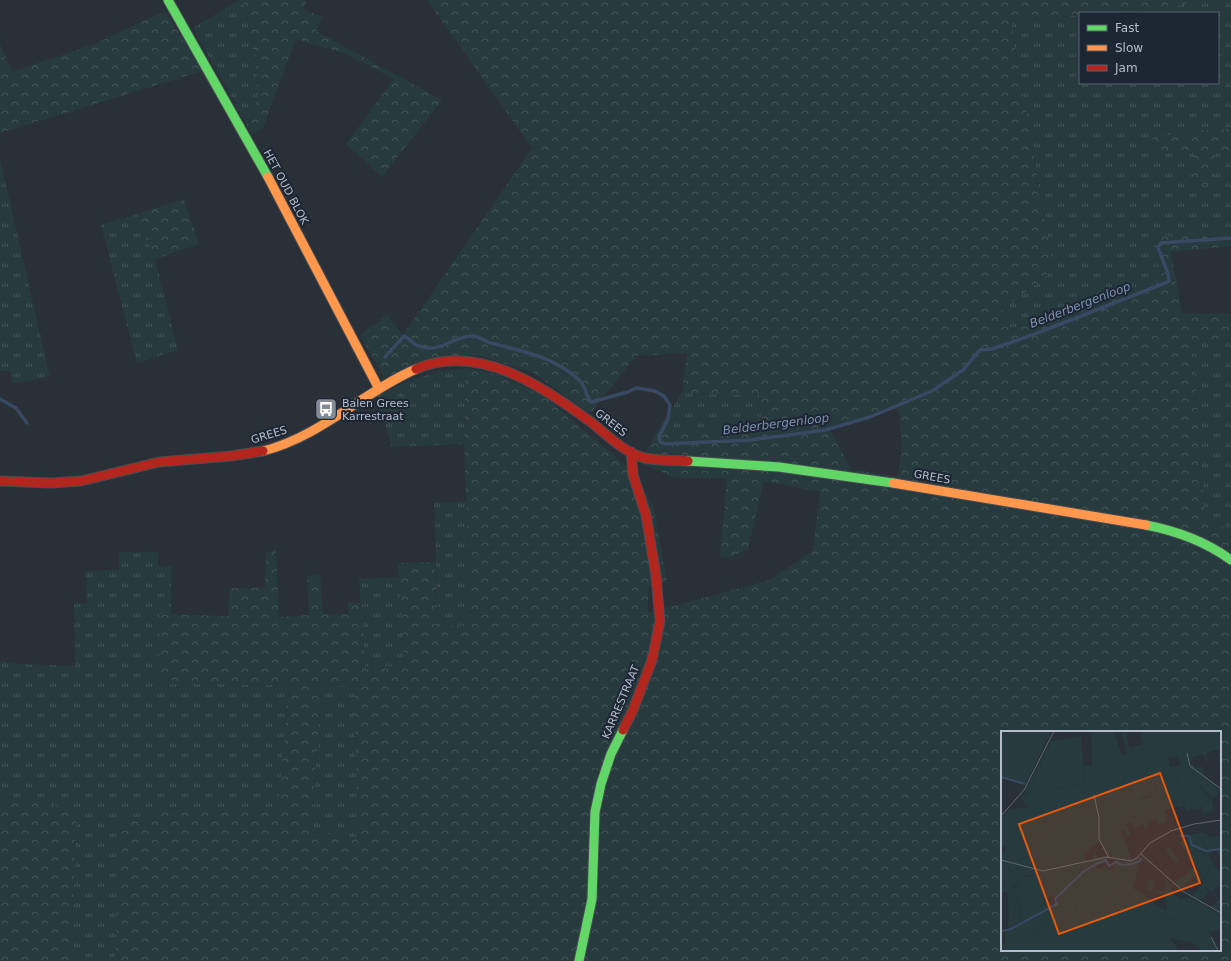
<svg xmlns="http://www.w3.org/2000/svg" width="1231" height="961" font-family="'DejaVu Sans',sans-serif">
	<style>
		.grass { fill: url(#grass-tufts) }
		.forest { fill: url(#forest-crowns); fill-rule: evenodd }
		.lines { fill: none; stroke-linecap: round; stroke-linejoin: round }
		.stream { stroke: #384963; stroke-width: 3.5 }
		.fast-casing { stroke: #484c53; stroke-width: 11 }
		.slow-casing { stroke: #484c53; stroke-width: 11 }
		.jam-casing { stroke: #484c53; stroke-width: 11 }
		.fast { stroke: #63d668; stroke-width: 9 }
		.slow { stroke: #ff974d; stroke-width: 9 }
		.jam { stroke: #b3261e; stroke-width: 9 }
		.labels { text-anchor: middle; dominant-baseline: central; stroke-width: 4; stroke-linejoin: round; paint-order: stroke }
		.street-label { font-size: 11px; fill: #b4bcc9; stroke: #1d2633 }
		.poi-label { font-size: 11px; fill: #b4bcc9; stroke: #1d2633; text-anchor: start }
		.water-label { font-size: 12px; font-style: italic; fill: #7c92b1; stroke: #1d2633 }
		.inset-river { fill: none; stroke: #384963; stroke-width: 2 }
		.inset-road { fill: none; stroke: #616872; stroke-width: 1 }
		.view { fill: #e8590c; fill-opacity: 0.15; stroke: #e8590c; stroke-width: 2 }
		.inset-edge { fill: none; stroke: #b4bcc9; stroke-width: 2 }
	</style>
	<defs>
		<pattern id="grass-tufts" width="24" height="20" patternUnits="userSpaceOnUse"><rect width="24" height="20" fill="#273a3e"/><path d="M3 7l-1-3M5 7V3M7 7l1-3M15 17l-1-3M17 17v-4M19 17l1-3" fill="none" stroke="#445559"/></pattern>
		<pattern id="forest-crowns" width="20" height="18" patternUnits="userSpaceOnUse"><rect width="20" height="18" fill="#273a3e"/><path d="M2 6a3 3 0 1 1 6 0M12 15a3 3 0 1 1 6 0" fill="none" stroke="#445559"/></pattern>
	</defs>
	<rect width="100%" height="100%" fill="#2a3038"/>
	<g class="grass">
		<polygon points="239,0 243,0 256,61 258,97 248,127 193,28"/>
		<polygon points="1219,0 1231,0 1231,230 1152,238 1162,281 1009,330 1001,309 1046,277 1051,257 1011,22 1080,15 1080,83 1218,83 1218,13 1101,13"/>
		<polygon points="0,159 50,377 12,384 10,371 0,371"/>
		<polygon points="137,214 155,259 178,350 137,363 101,225"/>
		<polygon points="1231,340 1231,528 1205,523 1193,342"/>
		<polygon points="466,368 464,444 392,447 376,395 408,381 437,372"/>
		<polygon points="682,393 759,395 762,427 657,431"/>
		<polygon points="466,502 471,626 438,627 434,503"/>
		<polygon points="119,552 158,552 158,566 171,566 171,614 161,614 158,683 289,685 278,812 156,808 155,820 122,819 115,961 70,961 77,809 0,798 0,661 20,664 75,666 74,604 87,603 86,571 119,570"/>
		<polygon points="399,577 404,666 365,666 359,579"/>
		<polygon points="322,686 353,686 359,838 311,832"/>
	</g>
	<g class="forest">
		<polygon points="243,0 306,0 304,10 323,17 316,31 442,100 382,177 346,144 394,79 346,54 296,39 263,127 251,135 248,127 258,97 256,61"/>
		<path d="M427,0H1219L1101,13H1080V15L1011,22L1051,257L1046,277L1002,309L1009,330L1161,281L1152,238L1231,230V246L1171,252L1182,313L1231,314V340L1193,342L1205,523L1231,528V961H115L122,818L155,820L156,808L278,811L289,685L158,683L160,614L228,616L230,588H265L266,553L276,550L279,617L309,615L307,576L320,574L323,614H348V602L361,603L365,666H404L398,563L435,562L438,626H471L464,444L466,368L500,375L545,397L636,474L654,510L667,582L648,587V613L770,580L813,551L820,492L764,481L748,549L730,558L720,556L727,478H676L640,463L657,431L762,427L759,395L682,393L687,353L636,356L590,414L534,373L475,354L384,377L360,335L387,315L403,335L532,148ZM898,408L902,443L898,476L852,470L828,427ZM322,686L353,687L359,838L311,832ZM1002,732H1220V950H1002Z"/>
		<polygon points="165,11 203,71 0,133 0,44 12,72 97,43"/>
		<polygon points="1231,129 1231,151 1215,152 1214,174 1208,186 1190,180 1194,150 1176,153 1152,147 1153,137 1192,131"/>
		<polygon points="184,199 199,244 155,259 137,214"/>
		<polygon points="0,798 77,808 70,961 0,961"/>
	</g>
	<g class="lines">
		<g class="stream">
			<path d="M385,357L404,336C410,338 413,345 419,346C440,354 454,335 474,336C480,337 486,342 491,343C521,351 555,357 578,379C588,388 584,394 591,402L628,392L636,388L655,391L664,396L670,405L668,419L659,436L660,442L666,444L750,440L825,430L870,417L932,391L963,370L980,350L992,349L1035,334L1165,283L1169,281L1168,274L1158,247L1161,243L1231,238"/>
			<polyline points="0,399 16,408 27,423"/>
		</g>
		<g class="fast-casing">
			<g id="fast">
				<polyline points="168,0 268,177"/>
				<polyline points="688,461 779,467 893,483"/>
				<path d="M1146,525C1177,531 1205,541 1231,560"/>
				<polyline points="579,961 592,899 595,812 601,784 611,754 623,730"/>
			</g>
		</g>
		<g class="slow-casing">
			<g id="slow">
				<polyline points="268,177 378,387"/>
				<path d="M263,451C320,437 363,392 416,369"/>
				<polyline points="893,483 1146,525"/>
			</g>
		</g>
		<g class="jam-casing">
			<g id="jam">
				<path d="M416,369C478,342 544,387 592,423C607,435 626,454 645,458C659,461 674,460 688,461"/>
				<polyline points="0,481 51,483 81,481 159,462 231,456 263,451"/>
				<polyline points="623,730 633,710 652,660 660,621 656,576 646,515 633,475 631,452"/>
			</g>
		</g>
		<use href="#fast" class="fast"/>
		<use href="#slow" class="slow"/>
		<use href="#jam" class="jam"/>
	</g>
	<defs>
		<g id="bus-square" transform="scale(1.15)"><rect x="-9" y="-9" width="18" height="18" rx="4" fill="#848b96" stroke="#1d2633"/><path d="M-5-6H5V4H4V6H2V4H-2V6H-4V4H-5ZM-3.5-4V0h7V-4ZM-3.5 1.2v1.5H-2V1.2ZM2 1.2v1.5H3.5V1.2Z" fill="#fff"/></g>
	</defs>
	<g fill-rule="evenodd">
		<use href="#bus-square" x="326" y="409"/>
	</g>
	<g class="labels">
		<g class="street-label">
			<text transform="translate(286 187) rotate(62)">HET OUD BLOK</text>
			<text transform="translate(611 423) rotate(38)">GREES</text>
			<text transform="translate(269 435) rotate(-17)">GREES</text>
			<text transform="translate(932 477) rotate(10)">GREES</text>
			<text transform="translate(621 702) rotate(-67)">KARRESTRAAT</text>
		</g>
		<g class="poi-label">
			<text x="342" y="403">Balen Grees<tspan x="342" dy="13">Karrestraat</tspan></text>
		</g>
		<g class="water-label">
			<text transform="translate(1080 305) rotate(-21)">Belderbergenloop</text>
			<text transform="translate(776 424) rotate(-7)">Belderbergenloop</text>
		</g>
	</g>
	<g transform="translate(1001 731)">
		<rect width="220" height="220" fill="#2a3038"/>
		<path d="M0,0L50,1L24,54L0,47ZM80,5L84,53L26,62L28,76L22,72L24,70L19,67L26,62L50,10ZM186,23L190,55L196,53L209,68L203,71L207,72L211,68L212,80L203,82L200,74L190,73L185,59H177L175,45L182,43L177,25ZM150,42L157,63L174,60L176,76L163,79L166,90L158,95L155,89L138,86L134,71L148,66L145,44ZM202,46L219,59L215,65L210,67L197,52ZM129,70L134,87L130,88L123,71ZM206,102V106L220,105V114L202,117L203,103ZM188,107L190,111L185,112L201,119L210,136L204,148L178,111ZM169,116L178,130L175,133L164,119ZM0,134L12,141L0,158ZM40,142L49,163L42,166L46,178L57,172L55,168L70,156L72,158L68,166L83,192L60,203L63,210H36L32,204L48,191L46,189L30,201L20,189L19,167L16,166L18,191L13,194L16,161L13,159L11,198H7L9,160L22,147ZM203,151L208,155L205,157L208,162L199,170L191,166ZM152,172L165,180L154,194L140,184ZM218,182L220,197L210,201L201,193L203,189ZM172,185L176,191L167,204L162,200Z" fill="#273a3e"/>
		<path d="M90,0H113L121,25L126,23L121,0H132L125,2L128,17L142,13L139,0H220V17L217,19L220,32L216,19L205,22L208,35L202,23L192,26L189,31L195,37H204L201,39L202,46L197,52L209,67L215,65L204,73L203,71L209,68L196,53L190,57L186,23L167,27L169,36L180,35L181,38L182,43L175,45L177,59L185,58L190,73L200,74L201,77L192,80L191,76L185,80L184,76L176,77L174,60L157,63L151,43L146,44L151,63L134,71L138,85L153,80L155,88L148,91L145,101L142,93L138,95L139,100L137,95L133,98L130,91L125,93L130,104L126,106L123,99L120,100L131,129H120L107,124L99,113L100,109L83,123L85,130L92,129L93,119L96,128L107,126L106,130L95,135L96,138L105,135L106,140L112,138L115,129L130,131L140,125L144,129L142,132L139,131L132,157L153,171L140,184L154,194L166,179L164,164L145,159L148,148L154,150L151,159L164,160L165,147L172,162L180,168L188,166L218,182L208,191L203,189L201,192L206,196L215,220H203L191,212L169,207L178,220H0V214L5,213L3,199L11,198L13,159L16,161L13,194L18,191L16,166L19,164L21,165L19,167L20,188L30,201L46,189L48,192L32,204L36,210H63L60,203L83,191L68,166L70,156L55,168L58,173L46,178L43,169L47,176L55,172L51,165L43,168L42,165L49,162L40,142L25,145L13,154L9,161L7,194V161H0V158L12,141L0,134V127L6,116L0,114V87L9,78L28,76L26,62H23L49,11L26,62L84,53L83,35L91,34ZM129,70L134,87L131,88L123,71ZM172,185L176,191L167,204L162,200ZM201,101L203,103L202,117L220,114V126L215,119L208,122L207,125L220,144V154L211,160L220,171V181L209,176L217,169L195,144L180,158L173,152L194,136L204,148L206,145L205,143L210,136L201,119L189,114L187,115L185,112L190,111L188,104Z" fill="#273a3e" fill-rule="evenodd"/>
		<path class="inset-river" d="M0,46L24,53M179,105H188L191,114L205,120L220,118M0,200L10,198L56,173L54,168L82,141L95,133L105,129L108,135L115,131L121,134L131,133L139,130L140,127"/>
		<path class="inset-road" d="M186,22L189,35L220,58M93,64L98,87V108L108,127M0,85L23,59L53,0M140,123L183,161L220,182M0,129L42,140L106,126L130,130L136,127L149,112L170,100L193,93L220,89M210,206L217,220"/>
		<path class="view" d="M159,42L199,152L58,203L18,93Z"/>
		<rect width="220" height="220" class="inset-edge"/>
	</g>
	<rect x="1079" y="12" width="140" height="72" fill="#1d2633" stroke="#59626f"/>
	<rect x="1087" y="25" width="20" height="6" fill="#63d668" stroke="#59626f"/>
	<text x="1115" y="32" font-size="12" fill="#b4bcc9">Fast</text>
	<rect x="1087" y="45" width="20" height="6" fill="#ff974d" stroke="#59626f"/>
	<text x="1115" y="52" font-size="12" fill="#b4bcc9">Slow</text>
	<rect x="1087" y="65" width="20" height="6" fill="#b3261e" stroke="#59626f"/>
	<text x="1115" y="72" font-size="12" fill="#b4bcc9">Jam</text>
</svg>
